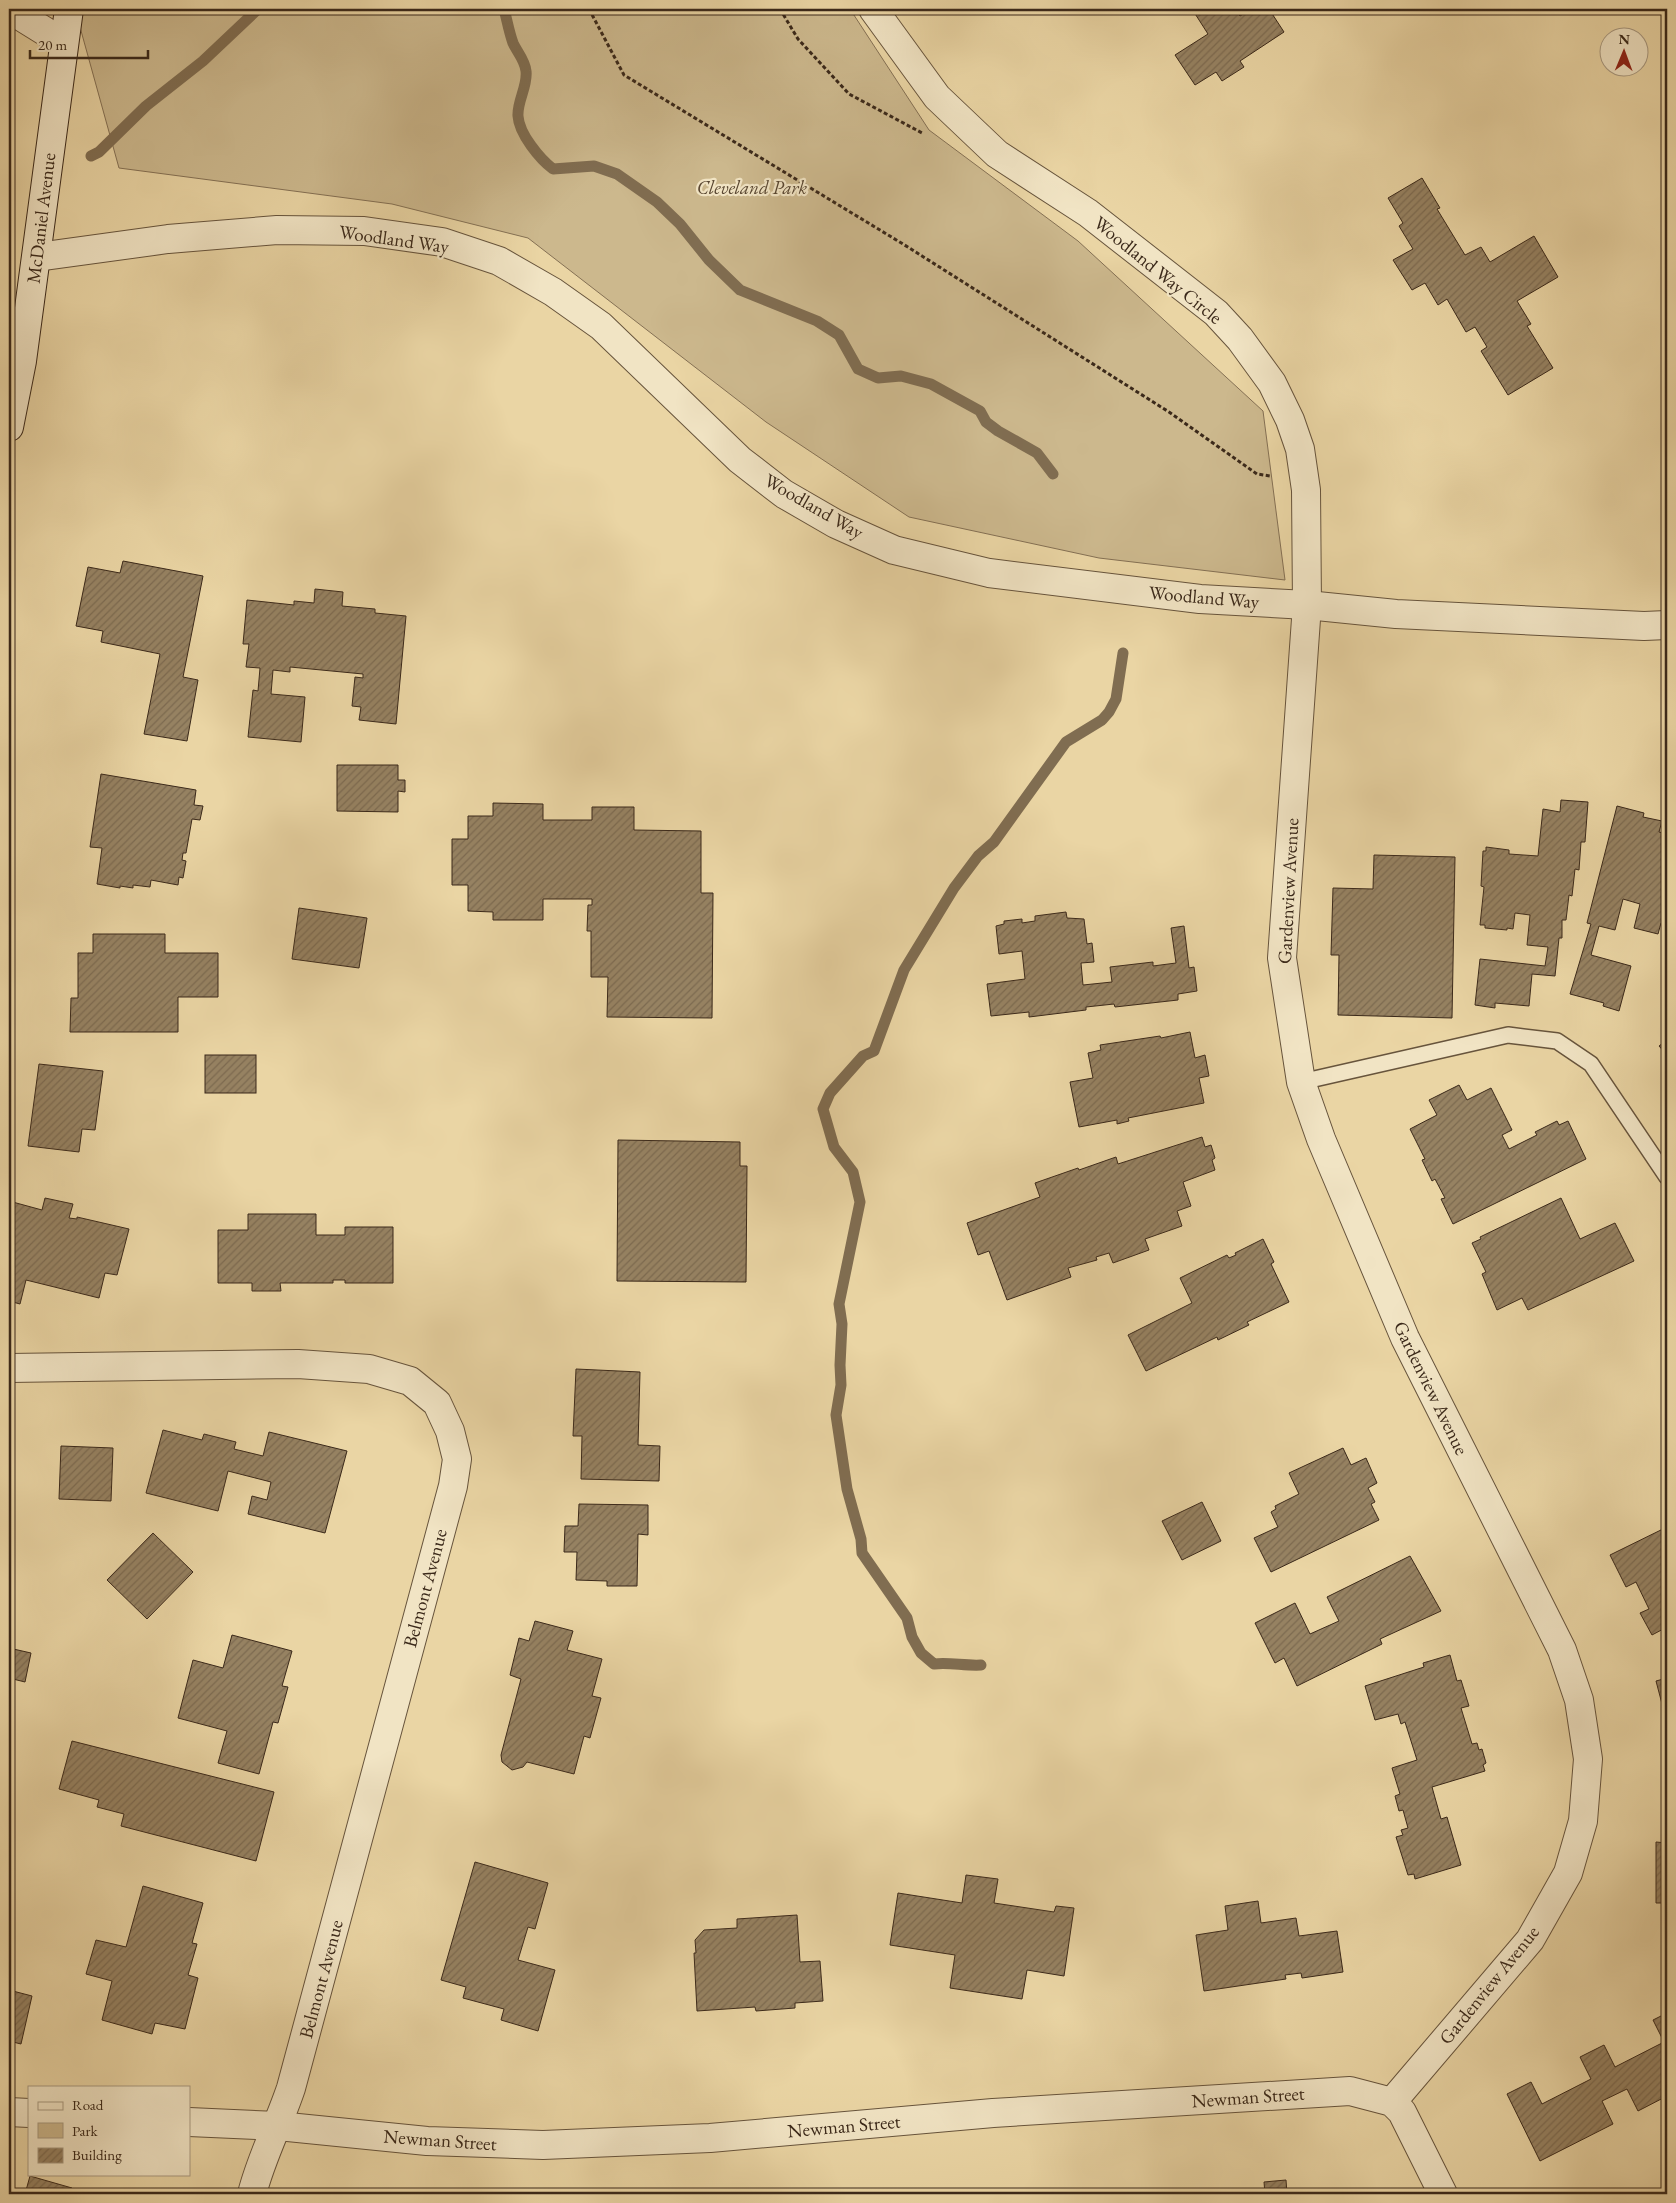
<svg xmlns="http://www.w3.org/2000/svg" width="1676" height="2203" font-family="'EB Garamond',serif">
	<style>
		.park { fill: #ccb88d; stroke: #847054 }
		.lines { fill: none; stroke-linecap: round; stroke-linejoin: round }
		.stream { stroke: #806d51; stroke-width: 11 }
		.building { fill: url(#building-hatch); stroke: #3b291a }
		.lane-casing { stroke: #67543c; stroke-width: 18 }
		.street-casing { stroke: #67543c; stroke-width: 30 }
		.secondary-casing { stroke: #3b291a; stroke-width: 30 }
		.path { stroke: #3b291a; stroke-width: 3; stroke-dasharray: 4 2.5; stroke-linecap: butt }
		.lane { stroke: #f1e4c4; stroke-width: 15 }
		.street { stroke: #f1e4c4; stroke-width: 28 }
		.secondary { stroke: #f1e4c4; stroke-width: 28 }
		.labels { text-anchor: middle; dominant-baseline: central; stroke-width: 4.5; stroke-linejoin: round; paint-order: stroke }
		.park-label { font-size: 19px; font-style: italic; fill: #584631; stroke: #f1e4c4 }
		.street-label { font-size: 19px; fill: #3b291a; stroke: #f1e4c4 }
	</style>
	<defs>
		<pattern id="building-hatch" width="6" height="6" patternUnits="userSpaceOnUse" patternTransform="scale(1.25)"><rect width="6" height="6" fill="#968262"/><path d="M-1 1l2-2M0 6l6-6M5 7l2-2" fill="none" stroke="#7c6a50"/></pattern>
	</defs>
	<rect width="100%" height="100%" fill="#ead5a4"/>
	<filter id="stains"><feTurbulence type="fractalNoise" baseFrequency=".004" numOctaves="4"/><feColorMatrix values="0 0 0 0 .2 0 0 0 0 .09 0 0 0 0 .02 0 0 0 .5 -.17"/></filter>
	<radialGradient id="worn" r=".72"><stop offset=".6" stop-color="#630" stop-opacity="0"/><stop offset="1" stop-color="#630" stop-opacity=".3"/></radialGradient>
	<polygon class="park" points="75,9 850,9 929,130 1078,241 1263,411 1285,580 1099,558 909,517 766,422 528,238 392,204 119,168"/>
	<g class="lines">
		<g class="stream">
			<path d="M504,9C507,20 509,32 513,43C517,52 525,60 526,71C528,86 517,101 518,116C519,134 540,159 553,169L594,166L617,174L657,202L680,224L709,260L740,290L817,321L839,335L858,369L878,378L901,376L931,384L980,411L986,422L998,431L1037,453L1053,474"/>
			<polyline points="91,156 99,152 146,106 203,61 258,9"/>
			<path d="M981,1665C965,1666 949,1662 934,1664L921,1653L912,1637L907,1618L862,1553L861,1539L847,1489L836,1415L841,1385L840,1365L842,1324L839,1304L860,1202L853,1172L834,1147L823,1109L830,1093L863,1056L874,1051L904,970L954,888L978,856L994,842L1066,742L1102,720L1109,712L1116,699L1123,653"/>
		</g>
	</g>
	<g class="building">
		<polygon points="1192,9 1235,9 1240,16 1251,9 1269,9 1284,32 1240,61 1244,67 1222,81 1216,72 1195,85 1175,55 1208,34"/>
		<polygon points="1422,178 1440,208 1437,209 1465,255 1481,247 1490,262 1534,236 1558,277 1517,301 1531,324 1527,326 1553,368 1508,395 1481,351 1487,347 1475,327 1466,332 1447,299 1438,305 1425,283 1412,290 1393,260 1413,249 1399,226 1403,223 1388,198"/>
		<polygon points="123,561 203,576 183,677 198,680 187,741 144,734 160,654 101,642 103,631 76,626 88,567 120,573"/>
		<polygon points="315,589 343,592 342,606 375,609 375,613 406,616 396,724 359,720 361,707 352,706 355,677 363,678 363,674 290,667 290,672 273,670 271,694 305,697 301,742 248,737 253,690 258,691 260,668 246,667 249,644 243,644 247,600 294,605 294,601 314,603"/>
		<polygon points="337,765 398,765 398,780 405,780 405,792 398,791 398,812 337,811"/>
		<polygon points="101,774 196,790 194,805 203,806 200,820 192,819 186,853 183,853 182,860 186,861 183,878 179,877 178,885 151,880 150,887 133,885 133,888 120,886 120,888 97,884 102,848 90,847"/>
		<polygon points="1561,800 1588,802 1585,842 1581,842 1579,870 1575,869 1572,896 1569,895 1566,920 1562,920 1562,938 1559,938 1555,976 1532,974 1529,1006 1495,1003 1495,1008 1475,1005 1480,959 1545,966 1548,947 1527,945 1530,915 1515,913 1513,929 1507,928 1507,930 1485,928 1485,925 1480,925 1484,887 1481,886 1483,851 1486,851 1486,847 1509,850 1509,854 1538,856 1543,809 1560,812"/>
		<polygon points="493,803 543,804 543,820 592,820 592,807 634,807 634,830 701,831 701,893 713,893 712,1018 607,1017 608,977 591,977 591,931 587,931 588,905 592,905 592,899 543,899 543,920 493,920 493,912 468,911 468,885 452,885 452,839 468,839 468,816 493,816"/>
		<polygon points="1617,806 1644,813 1643,817 1662,821 1659,832 1667,834 1667,929 1661,923 1658,934 1634,928 1640,904 1623,899 1615,930 1599,926 1591,955 1631,966 1619,1011 1603,1006 1604,1003 1570,994 1591,924 1587,923"/>
		<polygon points="1374,855 1455,857 1452,1018 1338,1015 1339,955 1331,955 1333,888 1373,889"/>
		<polygon points="299,908 367,918 359,968 292,959"/>
		<polygon points="1066,912 1067,918 1084,919 1087,944 1092,943 1094,962 1081,963 1083,985 1112,982 1110,967 1153,962 1153,966 1176,963 1171,928 1184,926 1189,968 1194,967 1197,991 1178,994 1178,1000 1115,1007 1114,1004 1086,1007 1086,1010 1029,1017 1029,1012 991,1016 987,984 1025,979 1022,951 999,954 996,926 1004,924 1004,921 1022,919 1022,923 1035,921 1035,916"/>
		<polygon points="93,934 165,934 165,953 218,953 218,997 178,997 178,1032 70,1032 71,998 78,998 78,953 93,953"/>
		<polygon points="1190,1032 1195,1058 1205,1055 1209,1076 1199,1078 1204,1103 1128,1118 1129,1121 1117,1124 1117,1120 1079,1127 1070,1082 1093,1078 1088,1053 1101,1050 1100,1045 1160,1036 1161,1038"/>
		<polygon points="1667,1040 1667,1055 1659,1046"/>
		<rect x="205" y="1055" width="51" height="38"/>
		<polygon points="39,1064 103,1071 95,1130 82,1129 79,1152 28,1146"/>
		<polygon points="1459,1085 1467,1100 1491,1088 1512,1130 1502,1135 1509,1149 1537,1135 1535,1132 1557,1121 1559,1125 1568,1121 1586,1159 1453,1224 1441,1199 1445,1198 1435,1179 1432,1181 1422,1160 1425,1159 1410,1129 1437,1115 1429,1100"/>
		<polygon points="1202,1137 1205,1147 1211,1145 1215,1158 1212,1160 1215,1170 1183,1182 1191,1206 1177,1211 1182,1226 1145,1239 1149,1250 1113,1263 1109,1253 1096,1257 1097,1260 1068,1268 1071,1277 1007,1300 989,1251 978,1255 967,1223 1040,1197 1035,1183 1078,1168 1079,1170 1116,1157 1118,1164"/>
		<polygon points="618,1140 740,1142 740,1166 747,1166 746,1282 617,1281"/>
		<polygon points="45,1198 73,1204 69,1218 77,1219 77,1217 129,1229 117,1275 105,1273 99,1298 26,1280 20,1304 9,1301 9,1201 42,1210"/>
		<polygon points="1561,1198 1580,1239 1615,1223 1634,1261 1528,1310 1522,1298 1497,1310 1482,1274 1486,1272 1472,1243 1481,1239 1480,1237"/>
		<polygon points="248,1214 316,1214 316,1235 345,1235 345,1227 393,1227 393,1283 345,1283 345,1280 333,1280 333,1283 280,1283 281,1291 252,1291 252,1283 218,1283 218,1230 248,1230"/>
		<polygon points="1263,1239 1274,1262 1271,1264 1289,1302 1247,1322 1249,1325 1218,1340 1217,1337 1146,1371 1128,1335 1192,1303 1180,1278 1227,1255 1229,1258 1236,1255 1235,1253"/>
		<polygon points="576,1369 640,1372 638,1445 660,1446 659,1481 581,1479 582,1436 573,1436"/>
		<polygon points="163,1430 202,1440 204,1434 236,1442 234,1449 263,1456 269,1432 347,1451 325,1533 248,1514 252,1496 267,1500 271,1482 228,1471 218,1511 146,1493"/>
		<polygon points="61,1446 113,1448 111,1501 59,1499"/>
		<polygon points="1343,1448 1351,1465 1366,1458 1377,1483 1368,1488 1375,1502 1371,1504 1379,1520 1271,1572 1254,1538 1278,1527 1271,1512 1276,1509 1275,1506 1299,1494 1289,1473"/>
		<polygon points="1202,1502 1221,1541 1182,1560 1162,1521"/>
		<polygon points="579,1504 648,1505 648,1535 638,1534 637,1586 607,1586 607,1581 576,1580 577,1552 564,1552 565,1526 578,1526"/>
		<polygon points="1667,1527 1667,1627 1652,1635 1640,1613 1649,1609 1636,1582 1626,1587 1610,1555"/>
		<polygon points="153,1533 193,1572 147,1619 107,1580"/>
		<polygon points="1410,1556 1441,1611 1380,1639 1382,1644 1297,1686 1284,1658 1275,1663 1255,1623 1295,1603 1310,1634 1339,1621 1327,1597"/>
		<polygon points="535,1621 573,1631 567,1650 602,1659 592,1696 601,1698 590,1738 584,1736 574,1774 527,1762 523,1767 512,1770 502,1762 501,1755 521,1679 510,1675 519,1638 529,1641"/>
		<polygon points="232,1635 292,1651 282,1686 288,1687 278,1723 273,1722 259,1774 218,1763 227,1731 178,1718 193,1660 223,1668"/>
		<polygon points="9,1648 31,1653 25,1682 9,1678"/>
		<polygon points="1450,1655 1457,1681 1461,1680 1469,1706 1461,1708 1472,1744 1477,1743 1479,1750 1482,1749 1486,1763 1483,1765 1485,1771 1432,1787 1441,1819 1447,1817 1461,1865 1415,1879 1414,1874 1408,1875 1396,1837 1403,1835 1401,1830 1408,1828 1403,1810 1399,1811 1395,1796 1400,1794 1392,1768 1417,1760 1405,1722 1401,1724 1398,1714 1375,1720 1365,1686 1424,1667 1423,1663"/>
		<polygon points="1667,1678 1667,1723 1656,1681"/>
		<polygon points="72,1741 274,1792 256,1861 121,1826 124,1814 97,1807 99,1800 59,1789"/>
		<polygon points="1656,1842 1667,1843 1667,1903 1656,1903"/>
		<polygon points="475,1862 548,1883 535,1929 528,1927 518,1960 555,1970 538,2031 501,2020 504,2009 463,1998 466,1987 441,1980"/>
		<polygon points="966,1875 998,1879 994,1903 1054,1912 1056,1906 1074,1908 1064,1976 1027,1970 1022,1999 950,1988 955,1955 890,1945 898,1893 962,1903"/>
		<polygon points="143,1886 203,1903 192,1943 197,1944 188,1975 198,1978 185,2029 155,2023 152,2034 102,2020 112,1981 86,1974 96,1940 126,1947"/>
		<polygon points="1258,1901 1261,1923 1296,1918 1299,1936 1337,1931 1343,1972 1302,1978 1301,1973 1285,1975 1286,1979 1204,1991 1196,1935 1228,1930 1225,1906"/>
		<polygon points="797,1915 800,1962 820,1961 823,2001 795,2003 795,2008 756,2011 755,2007 697,2011 694,1953 696,1953 695,1940 704,1930 737,1928 737,1919"/>
		<polygon points="9,1990 32,1996 21,2044 9,2041"/>
		<polygon points="1667,2013 1667,2096 1638,2111 1627,2089 1602,2101 1613,2124 1540,2161 1507,2094 1531,2082 1542,2104 1591,2079 1580,2057 1604,2045 1615,2067 1664,2042 1653,2020"/>
		<polygon points="30,2176 72,2188 70,2194 25,2194"/>
		<polygon points="1286,2180 1287,2194 1265,2194 1264,2182"/>
	</g>
	<g class="lines">
		<g class="lane-casing">
			<polyline id="lane" points="1301,1082 1508,1035 1557,1041 1591,1064 1667,1177"/>
		</g>
		<g class="street-casing">
			<g id="street">
				<polyline points="9,9 64,43"/>
				<polyline points="873,9 937,97 997,154 1088,213 1216,313 1240,339 1272,383 1290,420 1300,449 1306,490 1307,605 1282,958 1301,1082 1321,1139 1405,1338 1562,1650 1579,1700 1588,1759 1583,1821 1568,1873 1530,1940 1392,2102"/>
				<polyline points="37,257 168,239 277,230 364,231 442,242 499,261 553,292 601,326 740,460 784,494 836,524 894,550 989,573 1200,599 1307,605 1396,614 1644,626 1667,625"/>
				<path d="M9,1368L298,1364L369,1369L410,1381L437,1403L450,1431L457,1459L453,1486L291,2088C279,2124 261,2158 252,2194"/>
				<polyline points="9,2112 29,2113"/>
				<polyline points="189,2122 278,2126 427,2141 543,2145 710,2138 993,2113 1350,2091 1392,2102 1402,2112 1443,2194"/>
			</g>
		</g>
		<g class="secondary-casing">
			<polyline id="secondary" points="9,427 22,361 69,9"/>
		</g>
		<g class="path">
			<polyline points="589,9 624,75 903,244 1169,412 1257,474 1270,476"/>
			<polyline points="780,9 798,39 849,94 924,134"/>
		</g>
		<use href="#lane" class="lane"/>
		<use href="#street" class="street"/>
		<use href="#secondary" class="secondary"/>
	</g>
	<g class="labels">
		<g class="park-label">
			<text x="752" y="187">Cleveland Park</text>
		</g>
		<g class="street-label">
			<text transform="translate(41 218) rotate(-83)">McDaniel Avenue</text>
			<text transform="translate(394 239) rotate(8)">Woodland Way</text>
			<text transform="translate(1158 270) rotate(39)">Woodland Way Circle</text>
			<text transform="translate(814 506) rotate(30)">Woodland Way</text>
			<text transform="translate(1204 597) rotate(5)">Woodland Way</text>
			<text transform="translate(1288 891) rotate(-87)">Gardenview Avenue</text>
			<text transform="translate(1431 1388) rotate(64)">Gardenview Avenue</text>
			<text transform="translate(425 1588) rotate(-75)">Belmont Avenue</text>
			<text transform="translate(321 1979) rotate(-75)">Belmont Avenue</text>
			<text transform="translate(1489 1985) rotate(-51)">Gardenview Avenue</text>
			<text transform="translate(1248 2097) rotate(-4)">Newman Street</text>
			<text transform="translate(844 2126) rotate(-5)">Newman Street</text>
			<text transform="translate(440 2140) rotate(4)">Newman Street</text>
		</g>
	</g>
	<rect width="1676" height="2203" fill="none" stroke="#ead5a4" stroke-width="30"/>
	<rect x="10" y="10" width="1656" height="2183" fill="none" stroke="#3b291a" stroke-width="2.5"/>
	<rect x="15" y="15" width="1646" height="2173" fill="none" stroke="#3b291a"/>
	<rect x="28" y="2086" width="162" height="90" fill="#f1e4c4" stroke="#a89980"/>
	<rect x="38" y="2102" width="25" height="8" fill="#f1e4c4" stroke="#a89980"/>
	<text x="72" y="2110" font-size="15" fill="#3b291a">Road</text>
	<rect x="38" y="2123" width="25" height="15" fill="#ccb88d" stroke="#a89980"/>
	<text x="72" y="2136" font-size="15" fill="#3b291a">Park</text>
	<rect x="38" y="2148" width="25" height="15" fill="url(#building-hatch)" stroke="#a89980"/>
	<text x="72" y="2160" font-size="15" fill="#3b291a">Building</text>
	<g transform="translate(1624 52) rotate(1)"><circle r="24" fill="#f1e4c4" stroke="#a89980"/>
	<path d="M0-4L9 19L0 12L-9 19Z" fill="#8f2418"/>
	<text y="-8" font-size="14" font-weight="bold" text-anchor="middle" fill="#3b291a">N</text>
	</g>
	<path d="M30 50v8h118v-8" fill="none" stroke="#3b291a" stroke-width="2.5"/>
	<text x="38" y="50" font-size="15" fill="#3b291a" stroke="#f1e4c4" stroke-width="4" paint-order="stroke">20 m</text>
	<rect width="100%" height="100%" filter="url(#stains)"/>
	<rect width="100%" height="100%" fill="url(#worn)"/>
</svg>
